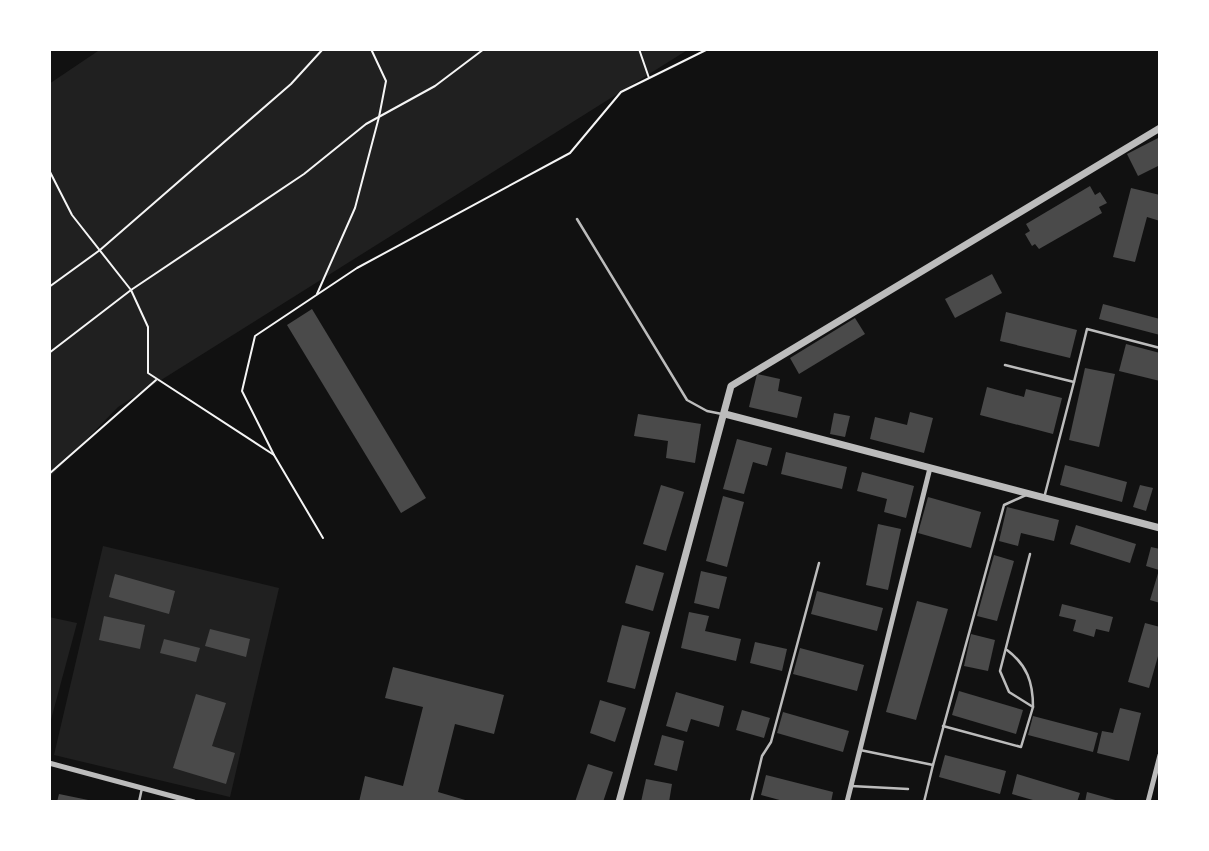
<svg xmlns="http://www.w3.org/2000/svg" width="1209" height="851" font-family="Spectral,serif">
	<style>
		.green { fill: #202020 }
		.building { fill: #4a4a4a }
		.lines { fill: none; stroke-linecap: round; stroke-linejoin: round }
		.path { stroke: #f5f5f5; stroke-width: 2 }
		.service { stroke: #bcbcbc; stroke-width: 2.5 }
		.minor { stroke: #bcbcbc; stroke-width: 5 }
		.tertiary { stroke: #bcbcbc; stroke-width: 7 }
	</style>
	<rect width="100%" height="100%" fill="#111"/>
	<g class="green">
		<polygon points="101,49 689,49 118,407 49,478 49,84"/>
		<polygon points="103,546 279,588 230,797 54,755"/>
		<polygon points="49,617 77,623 49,727"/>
	</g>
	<g class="building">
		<polygon points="1160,137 1160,165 1138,176 1127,154"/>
		<polygon points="1090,186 1095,195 1100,192 1107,203 1099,207 1102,213 1039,249 1035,244 1032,246 1025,234 1030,231 1026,224"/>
		<polygon points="1131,188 1160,195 1160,221 1147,217 1135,262 1113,257"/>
		<polygon points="992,274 1002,293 955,318 945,299"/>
		<polygon points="1103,304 1160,319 1160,335 1099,319"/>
		<polygon points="312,309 426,498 401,513 287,325"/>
		<polygon points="1006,312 1077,330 1070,358 1000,341"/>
		<polygon points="855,318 865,334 799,374 790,358"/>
		<polygon points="1126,344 1160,353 1160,381 1119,371"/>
		<polygon points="1085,368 1115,374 1099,447 1069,440"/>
		<polygon points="757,374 780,379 778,391 802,397 797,418 749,407"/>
		<polygon points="987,387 1024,397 1026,389 1062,398 1053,434 980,415"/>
		<polygon points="910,412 933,418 924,453 870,439 875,417 907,425"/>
		<polygon points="834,413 850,416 845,437 830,434"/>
		<polygon points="638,414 701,424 695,463 666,458 668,441 634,436"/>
		<polygon points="737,439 772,448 767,466 753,462 744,494 723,489"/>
		<polygon points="786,452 847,467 842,489 781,474"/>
		<polygon points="1065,465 1127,482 1122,502 1060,485"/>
		<polygon points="862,472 914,486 906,518 884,512 887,499 857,491"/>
		<polygon points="661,485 684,492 666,551 643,544"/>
		<polygon points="1140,485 1153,488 1146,511 1133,507"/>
		<polygon points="723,496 744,502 727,567 706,561"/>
		<polygon points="928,497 981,512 971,548 918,533"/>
		<polygon points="1007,507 1059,520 1054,541 1021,533 1018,546 999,541"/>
		<polygon points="878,524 901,529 888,590 866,585"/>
		<polygon points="1076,525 1136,544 1130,563 1070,544"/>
		<polygon points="1151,547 1160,549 1160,603 1150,600 1159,570 1146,566"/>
		<polygon points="994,555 1014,561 997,621 977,616"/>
		<polygon points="636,565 664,573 653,611 625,603"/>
		<polygon points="701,571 727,577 719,609 694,603"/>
		<polygon points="115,574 175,591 169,614 109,597"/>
		<polygon points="817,591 883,608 877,631 811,614"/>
		<polygon points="917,601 948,609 916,720 886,712"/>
		<polygon points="1062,604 1113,617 1109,632 1096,629 1094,637 1073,631 1076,620 1059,616"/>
		<polygon points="689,612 709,616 705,631 741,639 736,661 681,648"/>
		<polygon points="104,616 145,625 140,649 99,640"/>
		<polygon points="1145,623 1160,627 1160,649 1149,688 1128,682"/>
		<polygon points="622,625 650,632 635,689 607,682"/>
		<polygon points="210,629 250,639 246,657 205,646"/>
		<polygon points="971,634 995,640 988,671 964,666"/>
		<polygon points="164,639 200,648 196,662 160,653"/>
		<polygon points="755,642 787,649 782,671 750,663"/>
		<polygon points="800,648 864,665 857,691 793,674"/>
		<polygon points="393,667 504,695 494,734 455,724 438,792 472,802 359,802 365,776 403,786 423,707 385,698"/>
		<polygon points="959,691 1023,710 1016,734 952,715"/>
		<polygon points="676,692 724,706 719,727 691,719 687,732 666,726"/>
		<polygon points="196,694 226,703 212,746 235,753 226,784 173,768"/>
		<polygon points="600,700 626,708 615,742 590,733"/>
		<polygon points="1120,708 1141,713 1129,761 1097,753 1102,731 1113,733"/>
		<polygon points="742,710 770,718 764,738 736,730"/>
		<polygon points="783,712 849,731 843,752 777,733"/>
		<polygon points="1033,716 1098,733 1093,752 1028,735"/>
		<polygon points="662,735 684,741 677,771 654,765"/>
		<polygon points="945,755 1006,771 1000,794 939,777"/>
		<polygon points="588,764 613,772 603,802 575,802"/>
		<polygon points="1017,774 1080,793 1077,802 1040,802 1012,794"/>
		<polygon points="766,775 833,792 831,802 787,802 761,795"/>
		<polygon points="646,779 672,784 669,802 641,802"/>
		<polygon points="1087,792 1119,801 1119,802 1085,802"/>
		<polygon points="59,794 93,801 93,802 57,802"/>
	</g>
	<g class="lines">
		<g class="path">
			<polyline points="639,49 649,78"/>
			<polyline points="49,170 72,215 131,290 304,174 366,124 435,86 484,49"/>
			<polyline points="49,287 100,250 291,84 323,49"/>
			<polyline points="317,294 355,208 379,117 386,81 371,49"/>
			<polyline points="49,353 131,290 148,327 148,373 274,455 323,538"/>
			<polyline points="274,455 242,391 255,336 357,268 570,153 621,92 708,49"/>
			<polyline points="49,474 156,380"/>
		</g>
		<g class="service">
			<polyline points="577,219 687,400 707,411 722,414"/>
			<polyline points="1005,365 1074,382 1044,498"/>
			<polyline points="1074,382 1087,329 1160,348"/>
			<path d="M1007,650C1027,665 1033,682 1033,707"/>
			<polyline points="943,726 1021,747 1033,707 1009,692 1000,671 1030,554"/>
			<polyline points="860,750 933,765 1004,505 1026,495"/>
			<polyline points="851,786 908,789"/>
			<polyline points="139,802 142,788"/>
			<polyline points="751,802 762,756 771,742 819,563"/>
			<polyline points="924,802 933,765"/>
		</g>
		<g class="minor">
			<polyline points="49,763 194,802"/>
			<polyline points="847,802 930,468"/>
			<polyline points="1148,802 1160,755"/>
		</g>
		<g class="tertiary">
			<polyline points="725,414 1160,528"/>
			<polyline points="619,802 731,386 1160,128"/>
		</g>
	</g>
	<rect width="1209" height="851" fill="none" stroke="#ffffff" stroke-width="102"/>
</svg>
